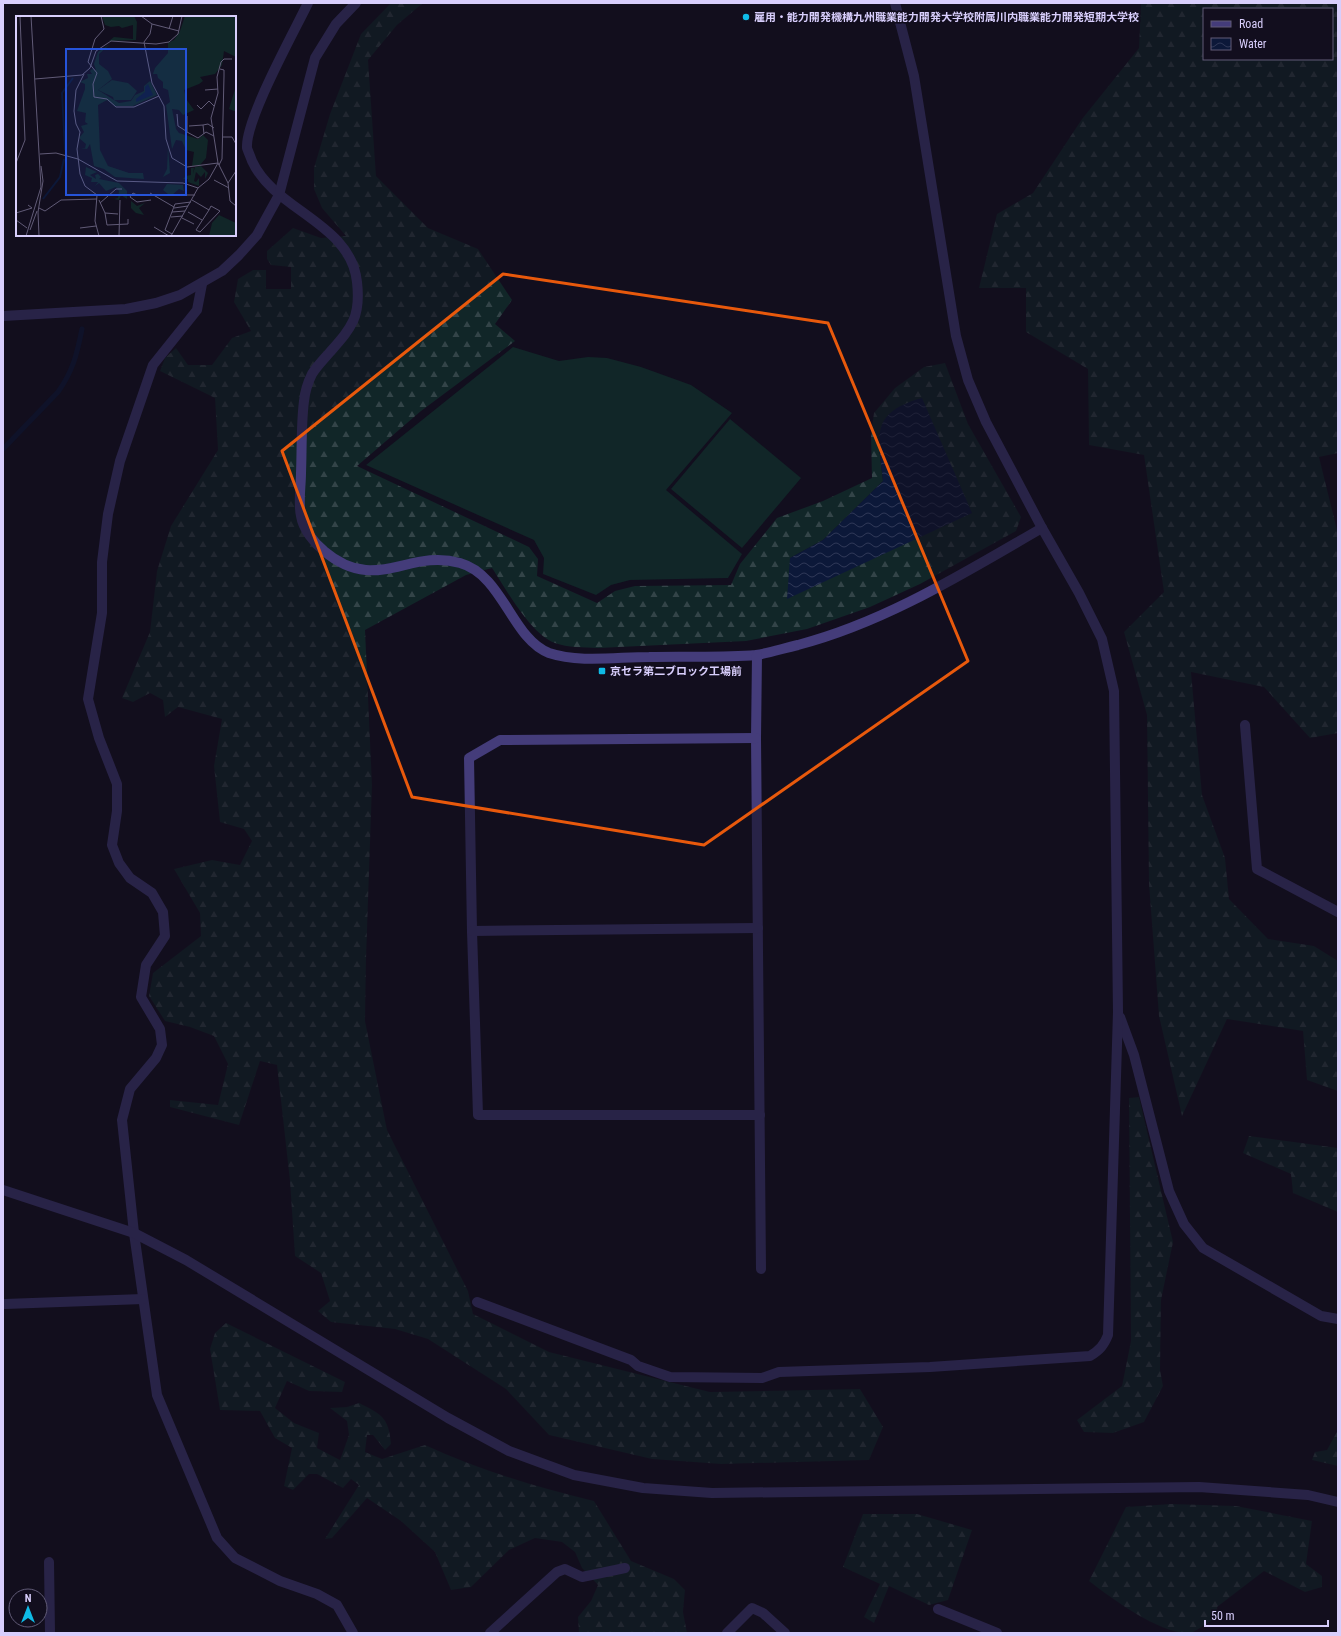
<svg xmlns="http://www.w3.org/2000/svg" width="1341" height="1636" font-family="'Roboto Condensed','Noto Sans JP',sans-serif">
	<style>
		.grass { fill: #112628 }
		.forest { fill: url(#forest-firs); fill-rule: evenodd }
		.water { fill: url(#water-waves) }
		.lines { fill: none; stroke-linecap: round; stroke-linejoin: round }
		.stream { stroke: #0c1839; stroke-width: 5 }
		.minor { stroke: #443c7a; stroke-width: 10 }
		.marked { fill: none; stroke: #e8590c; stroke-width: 3; stroke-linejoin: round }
		.poi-dot { fill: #0fbbe6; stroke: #120e1e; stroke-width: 1.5 }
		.labels { text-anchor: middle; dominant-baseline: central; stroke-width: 3.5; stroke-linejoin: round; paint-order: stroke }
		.poi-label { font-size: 11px; font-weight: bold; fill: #d8cefc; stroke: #120e1e; text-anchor: start }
		.inset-river { fill: none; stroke: #0c1839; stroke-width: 2 }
		.inset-road { fill: none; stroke: #615b77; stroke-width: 1 }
		.view { fill: #2654da; fill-opacity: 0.15; stroke: #2654da; stroke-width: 2 }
		.inset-edge { fill: none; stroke: #d8cefc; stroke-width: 2 }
	</style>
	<defs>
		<pattern id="forest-firs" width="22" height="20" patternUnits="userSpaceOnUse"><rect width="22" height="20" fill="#112628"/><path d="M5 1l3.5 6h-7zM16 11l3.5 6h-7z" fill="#334448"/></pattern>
		<pattern id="water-waves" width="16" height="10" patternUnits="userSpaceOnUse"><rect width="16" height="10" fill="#0c1839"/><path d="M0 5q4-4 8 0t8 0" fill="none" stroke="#2f3857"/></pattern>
	</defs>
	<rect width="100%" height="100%" fill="#120e1e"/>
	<g class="grass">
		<polygon points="513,347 559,361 588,357 607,358 641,367 691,385 732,413 666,490 742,554 728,578 630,580 611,585 596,595 543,574 544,558 534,540 366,465"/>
		<polygon points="730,419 801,478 742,548 671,489"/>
	</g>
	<g class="forest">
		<path d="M391,3H423L397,25L368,60L376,176L428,228L478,249L512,300L495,324L515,341L421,411L357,466L529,547L538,559L537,576L597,603L615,591L635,586L731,585L740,564L777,518L823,501L872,478L871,434L874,413L895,388L924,367L945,363L968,424L1021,517L1016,531L920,584L870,607L807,629L746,641L598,648C583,647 568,648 555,643C531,635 506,589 492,568L466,575L365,630L372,785L366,959L365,1021L387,1130L468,1291L473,1314L549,1352L710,1392L860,1389L883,1427L869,1460L721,1464L652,1459L549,1435L506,1389L428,1339L395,1329L331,1322L318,1311L330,1301L321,1273L295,1256L290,1181L277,1065L260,1061L239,1125L170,1107V1100L218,1105L228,1064L214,1036L190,1027L165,1021L149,996L153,973L201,936L200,913L174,869L212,860L240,865L252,841L244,829L220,822L214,766L222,719L178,707L165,717L163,700L150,693L133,702L122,698L150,632L157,571L171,526L218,450L215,398L160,371L165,358L176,348L188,365H212L232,338L251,331L234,302L238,279L253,270H266V289H291V267L271,265L267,259V251L293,228L321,238L346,236L322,208L314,189V168L330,114L361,34ZM878,440L972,513L790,558L823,540L883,481Z"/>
		<path d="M1141,3H1338V453L1319,457L1338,534V733L1310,738L1264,687L1191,672L1202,795L1225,858L1229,899L1268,939L1314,946L1338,961V1091L1307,1080L1303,1031L1227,1019L1182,1116L1159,1016L1149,884L1147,715L1124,632L1164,592L1144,455L1089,445L1088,369L1026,332V288H979L997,214L1033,193L1082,119L1139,48ZM1204,9H1332V59H1204Z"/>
		<polygon points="1139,1097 1173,1242 1161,1300 1160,1370 1163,1386 1144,1422 1113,1433 1084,1432 1077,1420 1122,1386 1131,1341 1129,1098"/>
		<polygon points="1249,1136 1338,1148 1338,1212 1293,1193 1291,1174 1243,1153"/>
		<path d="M226,1323L345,1382L342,1392L309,1391L287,1381L275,1408L294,1423L319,1433L317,1448L340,1460L349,1435L347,1421L330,1408L347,1407L359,1403C381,1414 389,1417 391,1444L385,1450L373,1435H367L365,1452L382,1459L425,1445C480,1470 536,1487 594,1501L631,1561L674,1579L685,1590L683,1612L687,1633H579L578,1617L591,1601L598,1585L582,1568L575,1552L562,1542L535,1538L509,1550L471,1587L451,1590L435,1552L401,1521L367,1498L332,1538L325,1539L359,1485L351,1479L343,1488L317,1474H309L293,1490L284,1486L292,1448L275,1438L260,1411L220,1410L210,1349L215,1333Z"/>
		<polygon points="1338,1430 1338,1466 1312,1460 1315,1452 1327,1450"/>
		<path d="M1171,1504L1236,1506L1312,1521L1306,1564L1322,1576V1587L1305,1592L1264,1571L1217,1607L1218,1616C1210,1621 1200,1629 1191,1633C1162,1636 1111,1598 1089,1581L1126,1507Z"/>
		<polygon points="863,1514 917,1514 972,1530 948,1600 929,1605 889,1586 874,1623 864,1617 880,1584 843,1567"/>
	</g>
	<path class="water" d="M922,398L972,513L787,599L790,558L823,540L883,481C879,437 868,413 922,398Z"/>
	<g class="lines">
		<path class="stream" d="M3,449L58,392C73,371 77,354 82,329"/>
		<g class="minor">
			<path d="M308,3C294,32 245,120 247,148C248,151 251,158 252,161C275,211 351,223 357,282C361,317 352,327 330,352C324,359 317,366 312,374C308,382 305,392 304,401C301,425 302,449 301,473C301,486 298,503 301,516C303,529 314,543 324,551C376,595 408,548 460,563C503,575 512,639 549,653C579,663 617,657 649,657C684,656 721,658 756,655C770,653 784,648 798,645C886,622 964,573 1042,528"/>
			<polyline points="202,284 197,310 153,365 120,461 108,514 102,562 102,613 88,699 99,738 117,784 117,811 112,845 119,863 130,878 152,893 163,912 165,936 146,965 141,997 160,1029 162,1045 156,1058 130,1089 122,1120 134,1233 157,1395 217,1538 235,1558 280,1581 317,1594 337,1605 353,1633"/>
			<polyline points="3,316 126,309 156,303 180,295 222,271 239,255 257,235 279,195 315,58 336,24 356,3"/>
			<polyline points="757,655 756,738 761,1269"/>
			<polyline points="1245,725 1257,869 1338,912"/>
			<polyline points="756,738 500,740 469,758 472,931 478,1115 760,1115"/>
			<polyline points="472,931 758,928"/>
			<polyline points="1120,1017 1134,1055 1169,1191 1184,1224 1203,1248 1321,1316 1338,1319"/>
			<polyline points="3,1190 134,1233 186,1260 448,1418 509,1451 574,1475 643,1488 712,1493 1199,1487 1308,1495 1338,1502"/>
			<path d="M477,1302L631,1360L638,1366L670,1377L762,1378L779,1372L930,1367L1090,1356C1100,1350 1104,1345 1108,1335L1118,1012L1114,691L1102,639L1079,593L1042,528L986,422L968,380L956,336L914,76L895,3"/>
			<polyline points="5,1304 143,1299"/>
			<polyline points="49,1562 50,1633"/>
			<polyline points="938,1609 997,1633"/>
			<polyline points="490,1633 557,1572 565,1569 582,1577 625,1568"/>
			<polyline points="727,1633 752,1608 763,1613 785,1633"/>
		</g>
	</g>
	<path d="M0 0H1341V1636H0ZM503,274L828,323L968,661L704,845L412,797L282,451Z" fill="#120e1e" fill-opacity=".55" fill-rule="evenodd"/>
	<path class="marked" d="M503,274L828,323L968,661L704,845L412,797L282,451Z"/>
	<g class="poi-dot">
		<circle cx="746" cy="17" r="4"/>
		<rect x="598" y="667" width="8" height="8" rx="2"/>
	</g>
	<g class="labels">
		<g class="poi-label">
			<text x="754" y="17">雇用・能力開発機構九州職業能力開発大学校附属川内職業能力開発短期大学校</text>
			<text x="610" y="671">京セラ第二ブロック工場前</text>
		</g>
	</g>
	<g transform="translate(16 16)">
		<rect width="220" height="220" fill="#120e1e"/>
		<path d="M96,64L112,67L121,75L115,84H98L97,81L82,74Z" fill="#112628"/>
		<path d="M86,0H118L121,6L120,24L93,25L98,21L117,23V9L106,12L103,10L95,11L89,9ZM169,0H220V41L208,35L206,49L199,58L184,61L187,65L183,68L168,74L170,83L178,94L167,99L163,94L156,93L160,113L163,117L182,123L187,119L192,124L190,142L184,149L176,150L178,136L170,134L166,125L160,124L156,133L150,89L154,86L152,74L147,72V66L142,62L141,58H137L139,52L152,37V27L158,24L164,15ZM94,28L83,38V48L92,55L96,63L82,74L103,87L115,85L119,79L128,75V70L134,65L141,79L117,90H99L91,84L82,89L84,134L92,150L113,157H127L128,163L99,161L88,153L78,150L74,128L71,133L65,132H69L70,128L63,122L68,116L65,110L72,108L69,106L70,97L61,95L69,73V68L64,66L72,62L71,58H76L74,55L76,53L80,54L78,48L82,36ZM220,70V95H218L213,93ZM152,131L154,157L147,161L151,153ZM185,150L192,157L189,163V156L185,161L180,156L178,165L180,166L183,162V170L172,166V163H167L170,160L175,159V152H178L177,158L179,151ZM70,151L81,156L74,159L80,163L79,159L82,158L85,161L83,163L103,167L111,175V183L105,179L103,184L98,183L102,182L103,175L100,171L90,175L83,167L79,170L82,166H75L76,162L69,159ZM151,168L167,169L168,175L163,173L156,179L152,178L147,174ZM115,185L121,190L129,187L123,192L128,199L120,197L115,192ZM203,199L220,207V220H193L196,207Z" fill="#112628"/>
		<path d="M132,68L137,79L120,86V83L129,76V71Z" fill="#0c1839"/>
		<path class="inset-river" d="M0,50V128M49,134L46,77L57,62M27,183L44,161L48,143"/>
		<path class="inset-road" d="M85,0L88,13L79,23L72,46L81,57L77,68L78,81L91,83L100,91H118L143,80M125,0L136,8L163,15M136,8L134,18L128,26L136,67L148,90L150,123L156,142L171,151L202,147M153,13L157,0M216,43H208L205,46L201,61L202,77L195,102L202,147L212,167L214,185L220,190M68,58L60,74L58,95L60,108L64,116L61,133L64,158L69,170L81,179L79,205L83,220M19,63L66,59L74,52L80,35L95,25L140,28L153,26L162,18L166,0M189,74L202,73M181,89L185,93L193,85L198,90M161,98L162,110L170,115M171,100V116L182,122L190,116L198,120M187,109L192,108L198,112M173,110L187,109L188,118M207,121H216L220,128M24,138L40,137L62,143L101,165L167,167L182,172M0,147L9,124L4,0M203,149L206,143L208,60V54L204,53M198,164L213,172M212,167L220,155M134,177L158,191M121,179L117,177L114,181L121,186L135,184M159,179H179M83,184L89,197L102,198M176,184L193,194L180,214L184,216L204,195L195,190L193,194M84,187L100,173H106M23,192L29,195L45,184L81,183M158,192L172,190M156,196L169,195M172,196L186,204M0,197L16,192L12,189M89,197L91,209L112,208V203M155,201L167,200M166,202L178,208M0,204L11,212M138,211L153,220M64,212L80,210M14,214L21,195M156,218L149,214L159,188L175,186M10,220L25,171L15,0M23,220L22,196L27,165L25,150M103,220L104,184M155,220L182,172L193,163L202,147"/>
		<path class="view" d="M50,33H170V179H50Z"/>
		<rect width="220" height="220" class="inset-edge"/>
	</g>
	<rect width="1341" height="1636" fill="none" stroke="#d8cefc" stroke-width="8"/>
	<rect x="1203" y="8" width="130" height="52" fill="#120e1e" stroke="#615b77"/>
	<rect x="1211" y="21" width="20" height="6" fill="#443c7a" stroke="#615b77"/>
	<text x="1239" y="28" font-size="12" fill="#d8cefc">Road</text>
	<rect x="1211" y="38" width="20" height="12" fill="url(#water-waves)" stroke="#615b77"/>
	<text x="1239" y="48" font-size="12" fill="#d8cefc">Water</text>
	<g transform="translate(28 1608)"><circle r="19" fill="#120e1e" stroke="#615b77"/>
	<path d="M0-3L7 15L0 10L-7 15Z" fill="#0fbbe6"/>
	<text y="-6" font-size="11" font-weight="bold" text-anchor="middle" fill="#d8cefc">N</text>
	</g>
	<path d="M1205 1620v6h123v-6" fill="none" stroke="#d8cefc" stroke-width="2"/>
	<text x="1211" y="1620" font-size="12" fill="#d8cefc" stroke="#120e1e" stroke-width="3" paint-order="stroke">50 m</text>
</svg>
